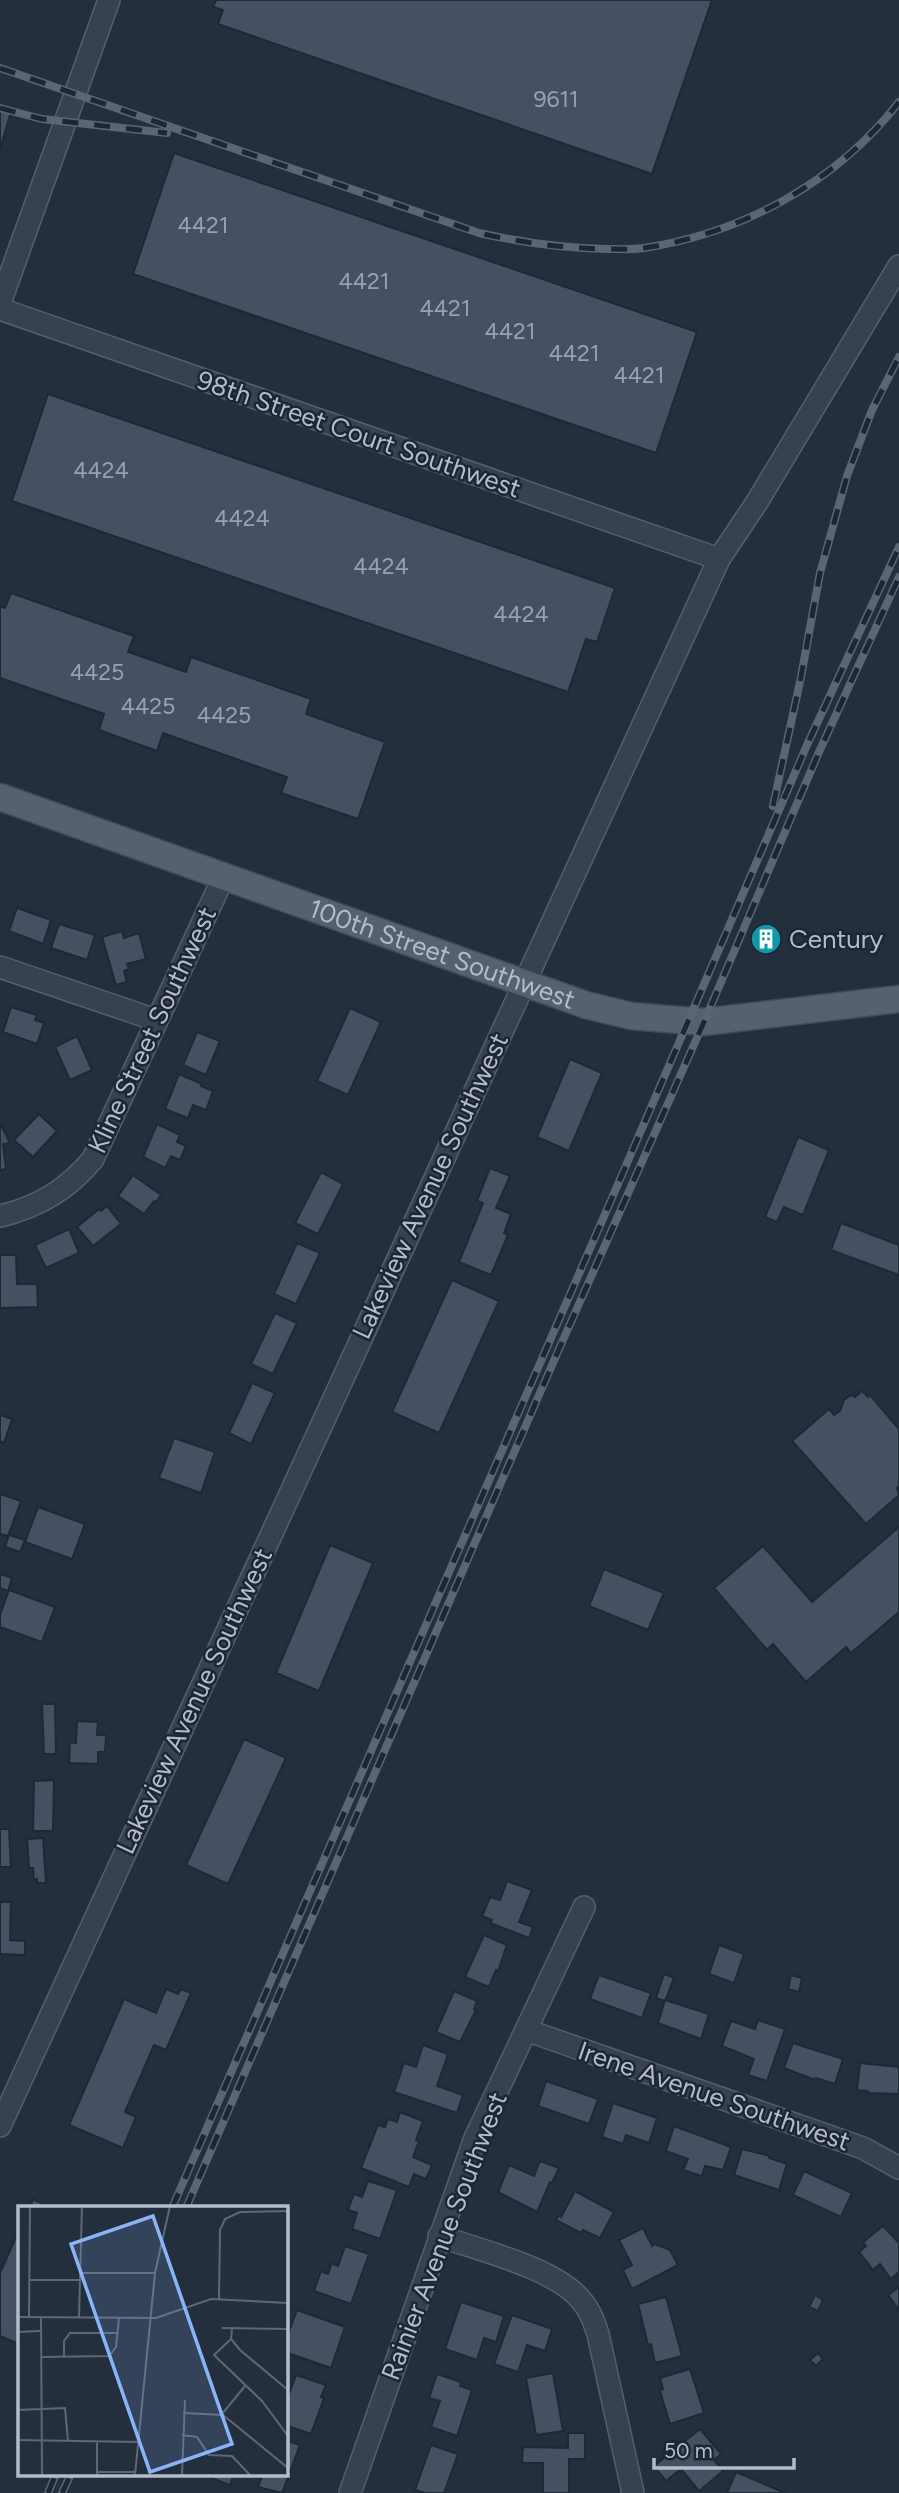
<svg xmlns="http://www.w3.org/2000/svg" width="899" height="2493" font-family="Figtree,sans-serif">
	<style>
		.building { fill: #455162; stroke: #1f2835; stroke-width: 2 }
		.lines { fill: none; stroke-linecap: round; stroke-linejoin: round }
		.minor-casing { stroke: #565f6c; stroke-width: 24 }
		.major-casing { stroke: #414a57; stroke-width: 29 }
		.minor { stroke: #38414e; stroke-width: 21 }
		.major { stroke: #56606e; stroke-width: 26 }
		.rail-casing { stroke: #5a6575; stroke-width: 8 }
		.rail { stroke: #1d2633; stroke-width: 5; stroke-dasharray: 16; stroke-linecap: butt }
		.labels { text-anchor: middle; dominant-baseline: central; stroke-width: 5; stroke-linejoin: round; paint-order: stroke }
		.number-label { font-size: 23px; fill: #98a1af }
		.street-label { font-size: 26px; fill: #b4bcc9; stroke: #1d2633 }
		.poi-label { font-size: 26px; fill: #b4bcc9; stroke: #1d2633; text-anchor: start }
		.inset-road { fill: none; stroke: #5e6776; stroke-width: 2 }
		.view { fill: #8ab4f8; fill-opacity: 0.15; stroke: #8ab4f8; stroke-width: 3.5 }
		.inset-edge { fill: none; stroke: #b4bcc9; stroke-width: 3.5 }
	</style>
	<rect width="100%" height="100%" fill="#242f3e"/>
	<g class="building">
		<polygon points="216,0 712,0 652,174 218,24 223,10 213,7"/>
		<polygon points="0,108 11,112 0,149"/>
		<polygon points="174,153 697,332 656,453 133,274"/>
		<polygon points="48,394 615,588 597,642 586,639 568,692 12,501"/>
		<polygon points="11,593 134,636 128,652 186,672 191,657 311,699 306,714 385,742 358,819 281,793 287,777 163,733 157,751 99,730 104,714 0,678 0,606 5,608"/>
		<polygon points="17,908 51,920 43,944 9,931"/>
		<polygon points="59,924 95,935 87,960 51,948"/>
		<polygon points="122,931 124,938 139,933 146,959 127,964 129,969 124,971 127,982 116,985 102,937"/>
		<polygon points="765,931 773,935 768,946 760,943"/>
		<polygon points="11,1007 37,1015 35,1020 44,1023 37,1044 3,1032"/>
		<polygon points="350,1008 381,1022 348,1095 317,1081"/>
		<polygon points="197,1032 220,1041 206,1075 183,1065"/>
		<polygon points="77,1036 92,1070 70,1080 55,1047"/>
		<polygon points="570,1059 602,1073 569,1151 537,1137"/>
		<polygon points="179,1074 202,1084 201,1086 213,1091 206,1110 193,1105 188,1118 165,1109"/>
		<polygon points="39,1114 57,1131 33,1157 14,1140"/>
		<polygon points="0,1123 10,1143 3,1144 6,1169 0,1170"/>
		<polygon points="157,1124 180,1135 177,1142 186,1146 180,1160 171,1156 165,1168 143,1157"/>
		<polygon points="798,1137 829,1150 803,1215 784,1207 777,1222 765,1217"/>
		<polygon points="490,1168 510,1176 496,1208 511,1214 504,1233 508,1235 491,1275 459,1262 483,1203 477,1201"/>
		<polygon points="321,1172 343,1184 318,1234 295,1223"/>
		<polygon points="133,1175 161,1195 156,1202 154,1201 144,1214 118,1196"/>
		<polygon points="107,1206 121,1224 93,1246 77,1227 99,1209 101,1211"/>
		<polygon points="841,1223 899,1245 899,1275 831,1250"/>
		<polygon points="69,1229 79,1253 46,1268 35,1245"/>
		<polygon points="297,1243 320,1253 296,1304 274,1294"/>
		<polygon points="0,1255 16,1255 17,1284 37,1284 38,1307 0,1308"/>
		<polygon points="452,1280 499,1301 439,1433 392,1412"/>
		<polygon points="275,1313 297,1323 273,1374 251,1364"/>
		<polygon points="252,1383 275,1393 251,1444 229,1433"/>
		<polygon points="862,1391 868,1397 870,1395 899,1429 899,1487 897,1488 899,1495 866,1524 792,1441 829,1409 834,1415 840,1411 844,1400 851,1395 855,1397"/>
		<polygon points="0,1415 12,1419 4,1443 0,1441"/>
		<polygon points="174,1438 215,1452 201,1493 159,1478"/>
		<polygon points="0,1494 21,1501 8,1536 0,1534"/>
		<polygon points="38,1507 85,1524 72,1559 25,1542"/>
		<polygon points="899,1527 899,1612 851,1653 846,1647 806,1682 773,1644 767,1650 714,1588 763,1546 812,1602"/>
		<polygon points="9,1535 25,1540 20,1552 5,1547"/>
		<polygon points="330,1545 373,1563 319,1691 276,1673"/>
		<polygon points="604,1569 664,1593 648,1630 589,1606"/>
		<polygon points="0,1574 12,1578 8,1591 0,1588"/>
		<polygon points="9,1590 55,1607 42,1642 0,1627 0,1615"/>
		<polygon points="42,1704 55,1704 56,1754 44,1754"/>
		<polygon points="77,1721 98,1722 97,1735 106,1735 105,1752 98,1752 98,1764 69,1763 70,1742 76,1743"/>
		<polygon points="244,1739 286,1758 228,1884 186,1865"/>
		<polygon points="54,1780 53,1831 33,1831 34,1781"/>
		<polygon points="0,1829 9,1829 11,1867 0,1867"/>
		<polygon points="43,1838 46,1883 37,1883 37,1879 34,1880 33,1868 29,1868 27,1839"/>
		<polygon points="507,1881 532,1890 519,1922 533,1927 529,1938 490,1923 492,1920 482,1916 490,1897 500,1900"/>
		<polygon points="0,1902 11,1902 10,1940 25,1941 25,1955 0,1954"/>
		<polygon points="484,1935 507,1945 498,1971 496,1970 489,1987 465,1977"/>
		<polygon points="719,1945 744,1954 734,1983 709,1974"/>
		<polygon points="664,1974 674,1978 665,2001 656,1998"/>
		<polygon points="599,1975 651,1993 642,2018 590,1999"/>
		<polygon points="791,1975 802,1978 799,1992 788,1989"/>
		<polygon points="166,1989 178,1994 181,1989 191,1993 166,2050 154,2045 125,2112 136,2117 123,2148 69,2125 124,1999 156,2013"/>
		<polygon points="454,1991 477,2001 474,2009 476,2010 460,2042 436,2032"/>
		<polygon points="665,2000 709,2014 701,2039 658,2023"/>
		<polygon points="758,2020 785,2029 767,2081 748,2075 754,2059 722,2046 731,2021 755,2029"/>
		<polygon points="793,2043 843,2059 835,2084 816,2078 815,2080 784,2068"/>
		<polygon points="423,2045 448,2054 437,2086 463,2095 457,2113 394,2092 404,2063 416,2067"/>
		<polygon points="860,2063 899,2067 899,2094 867,2093 868,2091 857,2090"/>
		<polygon points="546,2081 598,2099 589,2124 538,2106"/>
		<polygon points="613,2103 657,2118 649,2143 626,2135 623,2144 602,2137"/>
		<polygon points="400,2112 423,2121 416,2140 419,2141 413,2157 432,2165 426,2179 414,2174 409,2187 361,2168 378,2125 385,2127 388,2119 397,2122"/>
		<polygon points="674,2126 731,2147 723,2170 705,2166 702,2176 683,2170 688,2159 666,2151"/>
		<polygon points="742,2149 770,2156 769,2158 787,2164 779,2190 734,2175"/>
		<polygon points="540,2161 559,2168 552,2183 550,2182 537,2212 498,2192 509,2165 534,2176"/>
		<polygon points="804,2171 852,2193 841,2217 793,2195"/>
		<polygon points="368,2181 397,2190 380,2239 352,2229 357,2213 348,2210 354,2194 362,2197"/>
		<polygon points="575,2191 614,2212 600,2238 583,2230 581,2233 556,2220 559,2215 561,2217"/>
		<polygon points="33,2199 52,2208 30,2208"/>
		<polygon points="883,2226 899,2243 899,2272 891,2279 880,2264 873,2270 859,2252 866,2246 863,2242"/>
		<polygon points="643,2228 652,2246 655,2244 670,2250 678,2265 632,2289 623,2270 632,2265 619,2240"/>
		<polygon points="19,2230 19,2344 0,2336 0,2273"/>
		<polygon points="345,2246 369,2254 351,2304 314,2291 321,2271 328,2274 332,2263 338,2266"/>
		<polygon points="899,2287 899,2310 888,2295"/>
		<polygon points="815,2295 823,2300 818,2311 809,2307"/>
		<polygon points="666,2297 682,2356 655,2363 651,2344 648,2345 638,2304"/>
		<polygon points="461,2302 504,2316 496,2342 484,2338 477,2360 445,2349"/>
		<polygon points="297,2310 345,2327 331,2368 285,2352 285,2342"/>
		<polygon points="512,2315 552,2329 545,2351 527,2345 518,2372 494,2364"/>
		<polygon points="818,2353 823,2359 816,2366 810,2360"/>
		<polygon points="690,2369 704,2413 670,2424 660,2391 663,2389 660,2378"/>
		<polygon points="553,2373 563,2431 536,2435 526,2378"/>
		<polygon points="437,2374 461,2382 460,2386 472,2390 457,2436 431,2427 440,2401 429,2398"/>
		<polygon points="296,2375 326,2385 321,2397 324,2398 311,2434 285,2425 285,2405"/>
		<polygon points="700,2429 721,2454 714,2460 723,2471 699,2491 681,2469 666,2481 654,2466"/>
		<polygon points="568,2433 585,2433 585,2459 569,2459 569,2493 543,2493 543,2463 522,2463 523,2447 568,2448"/>
		<polygon points="285,2440 300,2445 282,2493 258,2487 263,2474 285,2474"/>
		<polygon points="431,2445 458,2454 444,2493 425,2493 415,2490"/>
		<polygon points="736,2472 785,2493 727,2493"/>
		<polygon points="204,2474 234,2474 230,2485 203,2475"/>
	</g>
	<g class="lines">
		<g class="minor-casing">
			<g id="minor">
				<polyline points="0,303 109,0"/>
				<polyline points="0,309 719,559"/>
				<polyline points="0,967 156,1020"/>
				<path d="M0,1216C39,1207 68,1189 93,1159L224,876"/>
				<polyline points="526,2030 863,2148 899,2168"/>
				<polyline points="0,2126 719,559 757,502 899,266"/>
				<path d="M439,2236C479,2250 555,2268 581,2300C590,2310 594,2322 598,2334L633,2493"/>
				<polyline points="350,2493 475,2138 584,1907"/>
			</g>
		</g>
		<g class="major-casing">
			<g id="major">
				<path id="s1" d="M0,797L586,1005L631,1016L704,1022L899,999"/>
			</g>
		</g>
		<use href="#minor" class="minor"/>
		<use href="#major" class="major"/>
		<g class="rail-casing">
			<g id="rail">
				<path d="M0,68L479,233C524,243 561,248 607,249C619,249 632,250 644,248C743,233 837,182 899,102"/>
				<polyline points="0,108 42,119 167,133"/>
				<polyline points="773,806 801,677 820,573 847,476 872,410 899,357"/>
				<polyline points="172,2208 612,1198 807,745 899,547"/>
				<polyline points="186,2208 559,1349 704,1022 819,752 899,577"/>
				<polyline points="48,2493 56,2474"/>
				<polyline points="62,2493 71,2474"/>
			</g>
		</g>
		<use href="#rail" class="rail"/>
	</g>
	<defs>
		<g id="building-disc" transform="scale(1.575)"><circle r="9.5" fill="#0f9aa8" stroke="#1d2633"/><path d="M-4-6H4V6H1V3H-1V6H-4ZM-2.5-4.3h1.7v1.8h-1.7ZM.8-4.3h1.7v1.8H.8ZM-2.5-1h1.7V.8h-1.7ZM.8-1h1.7V.8H.8Z" fill="#fff"/></g>
	</defs>
	<g fill-rule="evenodd">
		<use href="#building-disc" x="766" y="939"/>
	</g>
	<g class="labels">
		<g class="number-label">
			<text x="556" y="99">9611</text>
			<text x="203" y="225">4421</text>
			<text x="364" y="281">4421</text>
			<text x="445" y="308">4421</text>
			<text x="510" y="331">4421</text>
			<text x="574" y="353">4421</text>
			<text x="639" y="375">4421</text>
			<text x="101" y="470">4424</text>
			<text x="242" y="518">4424</text>
			<text x="381" y="566">4424</text>
			<text x="521" y="614">4424</text>
			<text x="97" y="672">4425</text>
			<text x="148" y="706">4425</text>
			<text x="224" y="715">4425</text>
		</g>
		<g class="street-label">
			<text transform="translate(359 434) rotate(19)">98th Street Court Southwest</text>
			<text stroke="none"><textPath href="#s1" startOffset="469">100th Street Southwest</textPath></text>
			<text transform="translate(152 1030) rotate(-65)">Kline Street Southwest</text>
			<text transform="translate(430 1186) rotate(-65)">Lakeview Avenue Southwest</text>
			<text transform="translate(194 1701) rotate(-65)">Lakeview Avenue Southwest</text>
			<text transform="translate(714 2096) rotate(19)">Irene Avenue Southwest</text>
			<text transform="translate(444 2236) rotate(-69)">Rainier Avenue Southwest</text>
		</g>
		<g class="poi-label">
			<text x="789" y="939">Century</text>
		</g>
	</g>
	<g transform="translate(18 2206)">
		<rect width="270" height="270" fill="#242f3e"/>
		<path class="inset-road" d="M63,67H137M12,74H62M201,93L202,24L207,13L222,6L270,5M0,111L138,112L193,93L270,97M11,111L12,0M23,111L24,269M61,111L64,0M204,122L270,123M214,123L213,133L222,144L270,184M0,126L22,125M213,133L196,149L244,195L270,230M23,151L91,150L98,141L101,112M46,151V135L52,127H100M0,204L47,202L50,235M165,207L205,209L270,262M204,208L227,180M164,229L179,231L191,249L214,250L232,269M0,234L120,236M79,236V269M79,266H117M117,269L137,67L152,0M164,269L167,194"/>
		<path class="view" d="M135,10L214,238L132,266L53,38Z"/>
		<rect width="270" height="270" class="inset-edge"/>
	</g>
	<path d="M654 2458v10h140v-10" fill="none" stroke="#b4bcc9" stroke-width="3.5"/>
	<text x="664" y="2458" font-size="21" fill="#b4bcc9" stroke="#1d2633" stroke-width="5" paint-order="stroke">50 m</text>
</svg>
